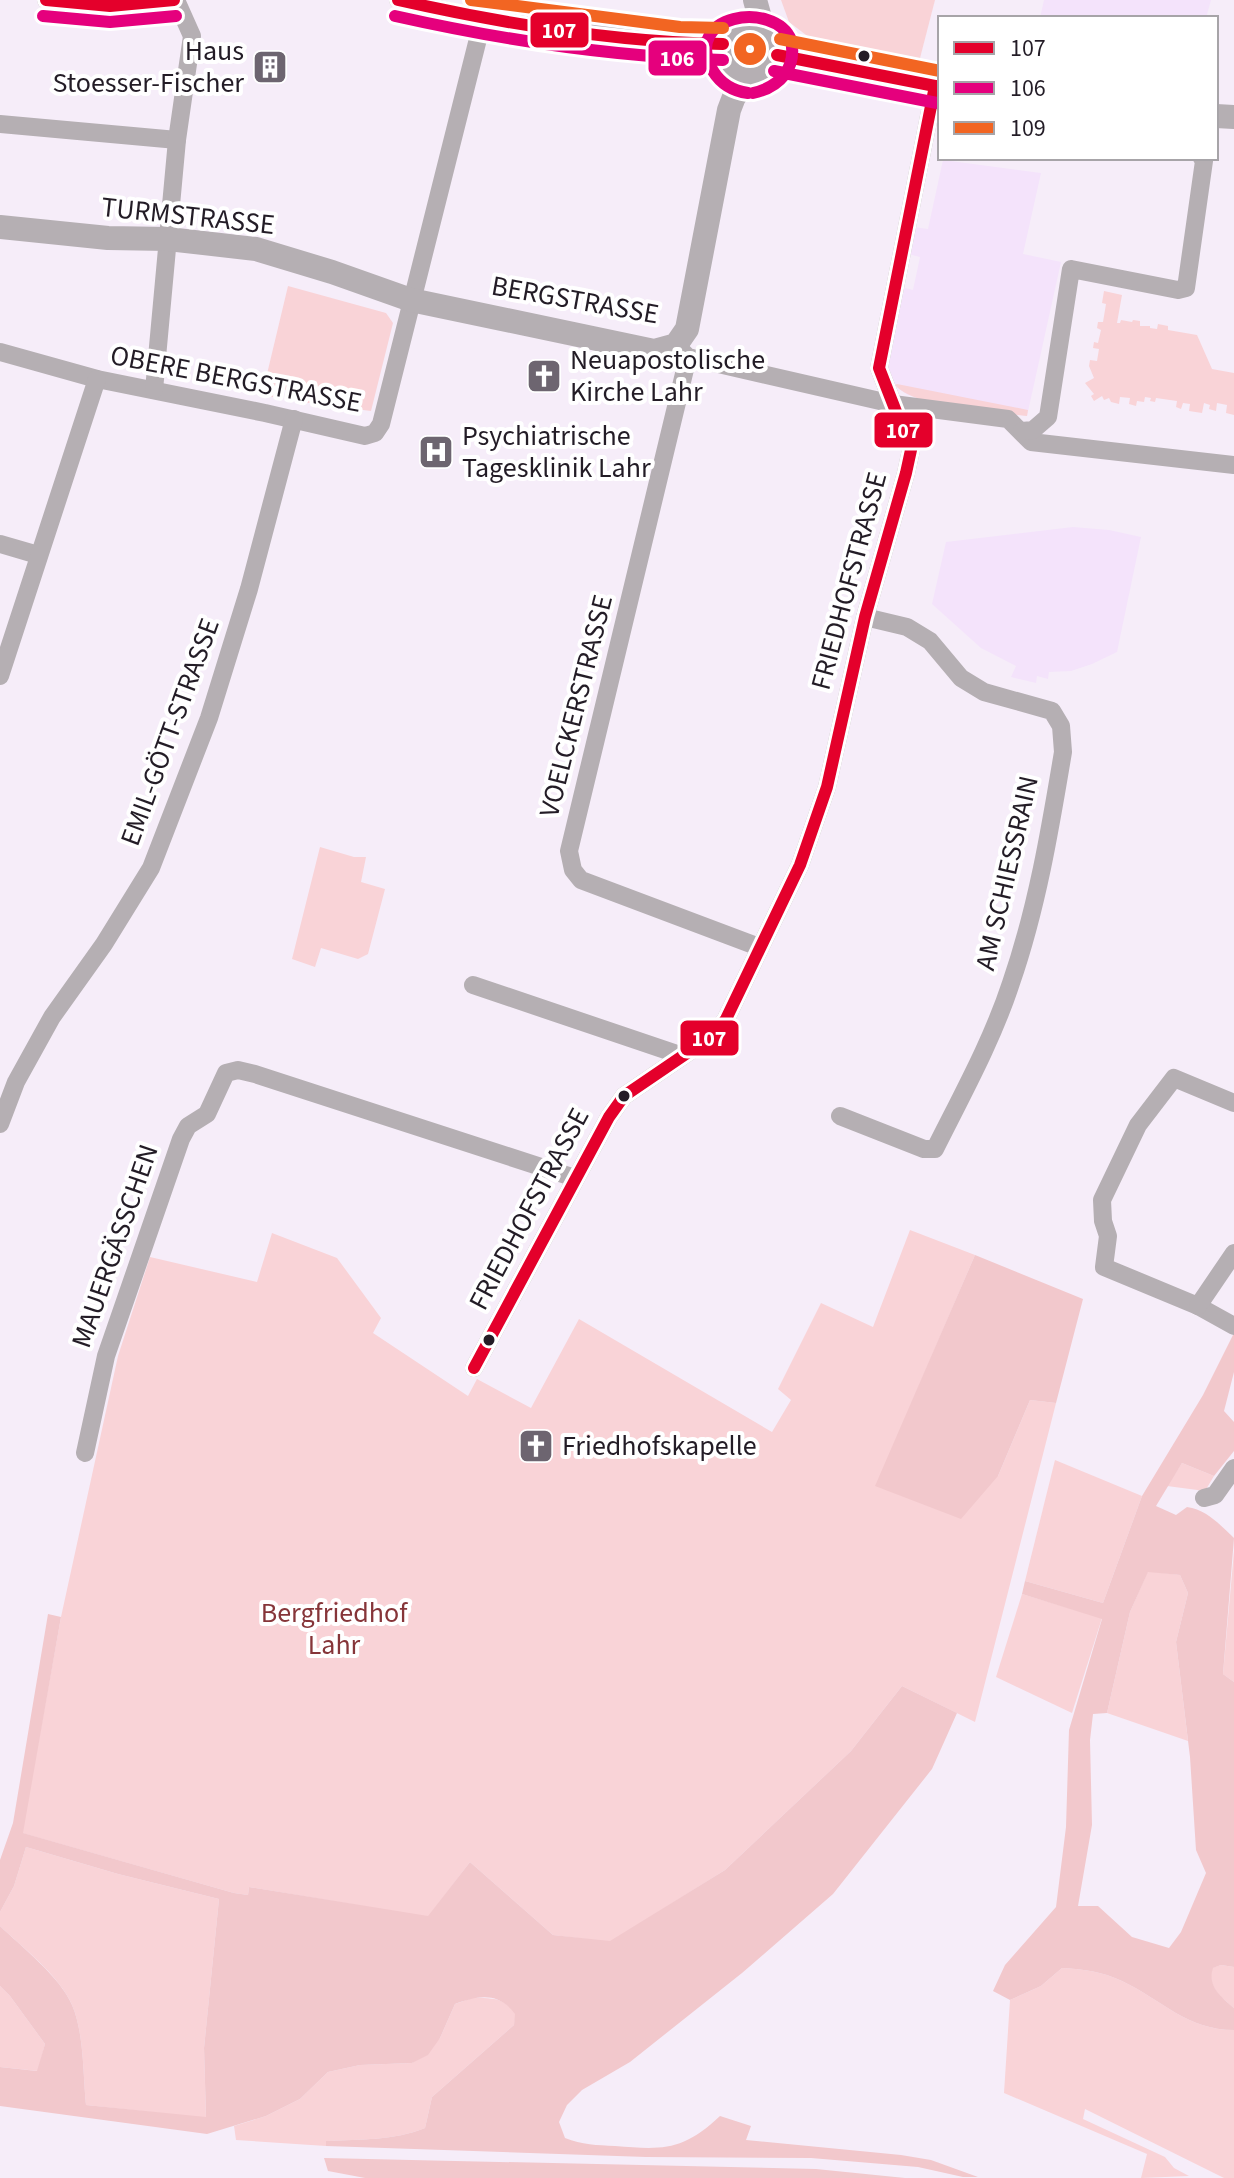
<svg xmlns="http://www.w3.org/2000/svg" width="1234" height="2178" font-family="'Source Sans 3',sans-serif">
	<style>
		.built { fill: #f4e3fb }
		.green { fill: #f9d3d7 }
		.forest { fill: #f2c8cc; fill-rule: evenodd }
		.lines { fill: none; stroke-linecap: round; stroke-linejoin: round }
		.minor { stroke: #b5afb3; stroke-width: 18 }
		.tertiary { stroke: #b5afb3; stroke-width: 24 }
		.bus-1-casing { stroke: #fff; stroke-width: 18 }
		.bus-2-casing { stroke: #fff; stroke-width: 18 }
		.bus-3-casing { stroke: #fff; stroke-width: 18 }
		.bus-1 { stroke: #e4002b; stroke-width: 12 }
		.bus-2 { stroke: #e5007d; stroke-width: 12 }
		.bus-3 { stroke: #f26522; stroke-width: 12 }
		.bus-dot { fill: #231c26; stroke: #fff; stroke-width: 3 }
		.labels { text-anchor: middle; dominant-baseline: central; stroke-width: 8; stroke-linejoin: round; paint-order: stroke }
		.poi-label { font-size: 28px; fill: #231c26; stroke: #fff; text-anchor: start }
		.street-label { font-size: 28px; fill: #231c26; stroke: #fff }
		.park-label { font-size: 28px; fill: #863539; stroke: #fff }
		.line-badge { stroke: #fff; stroke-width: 3 }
		.badge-label { font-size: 22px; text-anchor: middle; font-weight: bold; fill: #fff }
	</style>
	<rect width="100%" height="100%" fill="#f6edf9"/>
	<g class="built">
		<polygon points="1044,0 1211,0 1206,18 1040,18"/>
		<polygon points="943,160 1041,173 1023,254 1061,262 1027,416 908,395 899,389 889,377 886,365 901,287 913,290 920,257 908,254 914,227 928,229"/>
		<polygon points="1073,527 1109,530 1141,537 1117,652 1092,664 1071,671 1049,672 1048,679 1037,676 1036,683 1011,677 1016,666 981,648 932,604 946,542"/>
	</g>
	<g class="green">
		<polygon points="781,0 935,0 919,62 814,41 789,22"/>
		<polygon points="288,286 386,313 393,323 371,411 286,400 287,390 275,388 273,397 262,395"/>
		<polygon points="1104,291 1122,295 1117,323 1120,323 1121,320 1132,322 1133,320 1140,321 1140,326 1150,326 1150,328 1157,329 1158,324 1168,326 1168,330 1197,335 1212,369 1234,373 1234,415 1226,413 1227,405 1217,403 1216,411 1209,409 1210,405 1204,403 1202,413 1189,411 1190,404 1183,403 1181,409 1176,407 1177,401 1156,398 1155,402 1150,401 1151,398 1145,397 1144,402 1137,401 1136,406 1129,404 1130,398 1120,397 1119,404 1111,402 1109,398 1104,400 1102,396 1094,401 1091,396 1094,394 1085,383 1094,378 1089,366 1090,360 1097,361 1099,349 1093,348 1094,342 1098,343 1101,330 1097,328 1098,322 1103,322 1106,304 1102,303"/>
		<path d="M897,384L1028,410L1027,416C996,412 915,408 895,385Z"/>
		<polygon points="320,847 354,857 366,857 361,882 385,889 368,954 358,959 321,948 315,967 292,959"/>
		<polygon points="910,1230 975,1255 876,1486 998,1476 1030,1400 1056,1403 975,1722 902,1686 851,1751 725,1870 610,1942 553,1935 470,1862 428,1917 249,1887 248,1895 234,1893 22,1833 61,1617 118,1356 150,1257 257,1282 272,1233 337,1258 381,1318 373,1333 468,1396 477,1379 531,1408 579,1319 772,1432 791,1400 778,1389 821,1303 873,1327"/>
		<polygon points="1055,1460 1142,1496 1103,1603 1025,1581"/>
		<polygon points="1182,1463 1214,1476 1205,1491 1167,1486"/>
		<polygon points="1234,1551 1234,1682 1223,1674"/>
		<polygon points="1148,1571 1180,1575 1188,1593 1176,1642 1188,1741 1107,1713 1130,1612"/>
		<polygon points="1022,1594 1102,1618 1072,1713 996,1677"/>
		<path d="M26,1847L118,1874L219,1899L204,2048L206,2118L86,2105C83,2075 84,2032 72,2005C60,1976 22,1947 0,1926V1912L14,1886Z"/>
		<path d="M1221,1965L1234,1967V2008C1221,1997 1207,1987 1212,1968Z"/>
		<path d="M1062,1968C1084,1969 1103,1972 1122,1981C1162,2000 1187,2030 1234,2030V2178H1224L1085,2109L1083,2119L1165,2157L1174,2168L1189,2176L1141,2178L1147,2154L1004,2093L1010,2000L1041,1986Z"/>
		<polygon points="0,1986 10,1996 45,2044 38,2071 0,2067"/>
		<path d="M472,1998C493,1998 503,1997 516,2014L514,2025L432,2097L425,2128C393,2141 361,2139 327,2141L326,2146L236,2140L234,2126L266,2116L300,2099L328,2072L360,2065L412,2063L440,2038L455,2004Z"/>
	</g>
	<g class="forest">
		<polygon points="975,1255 1083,1299 1056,1403 1030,1400 998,1476 961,1519 875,1486"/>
		<path d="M1234,1333V1372L1224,1411L1234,1422V1451L1214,1476L1182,1463L1156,1506L1176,1515L1187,1507C1207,1510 1219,1524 1234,1538L1223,1674L1234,1682V1967L1221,1965L1213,1968C1207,1986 1221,1997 1234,2008V2030C1187,2030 1162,2000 1122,1981C1103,1972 1084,1969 1062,1968L1041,1986L1010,2000L993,1991L1005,1965L1056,1907L1066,1827L1069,1730L1102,1619L1022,1594L1025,1581L1103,1603L1142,1496L1203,1395ZM1148,1572L1180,1575L1188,1593L1176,1642L1190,1757L1196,1850L1206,1873L1181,1932L1169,1948L1132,1937L1098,1906H1078L1092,1825L1090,1740L1093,1714L1107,1713L1130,1612Z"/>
		<path d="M48,1614L61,1617L23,1833L234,1893L248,1895L249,1887L428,1916L470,1862L553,1935L610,1941L725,1870L851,1751L902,1686L957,1713L932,1769L833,1894L742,1973L630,2062L582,2090L567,2105L559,2122L565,2138C582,2145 597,2145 615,2146C663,2150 683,2151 720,2116L751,2126L746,2140L901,2155L931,2160L978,2177H963L918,2167L811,2158L646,2157L326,2146V2141C361,2139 393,2141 425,2128L432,2097L514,2025L515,2014C499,1992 479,1995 455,2004L440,2038L428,2055L412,2063L360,2065L328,2072L300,2099L266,2116L207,2134L0,2106V2067L37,2071L45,2044L10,1996L0,1986V1926C21,1946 61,1978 72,2005C84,2032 83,2075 86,2105L206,2117L204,2048L219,1899L118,1874L26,1847L14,1886L0,1912V1860L13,1823Z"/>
		<polygon points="324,2158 816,2169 905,2178 365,2178 328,2171"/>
	</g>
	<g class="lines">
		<g class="minor">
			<path d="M46,0C90,9 131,6 174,0"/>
			<polyline points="398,0 483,19 679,43 723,44"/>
			<polyline points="0,124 177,140"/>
			<polyline points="681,350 688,357 893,404 1008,419 1031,442 1234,465"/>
			<polyline points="0,352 97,379 265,413 365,436 375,433 381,424 483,19"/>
			<polyline points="688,357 569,851 573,870 581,880 759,947"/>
			<polyline points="154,390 177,140 192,36 176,0"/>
			<polyline points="1022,431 1033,430 1048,417 1071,269 1178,290 1186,288 1204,161 1202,158"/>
			<polyline points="0,544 38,555"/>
			<polyline points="0,676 97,379"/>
			<polyline points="473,985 680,1055"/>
			<polyline points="1234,1103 1174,1078 1138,1125 1102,1200 1103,1221 1108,1236 1104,1267 1198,1306 1234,1326"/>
			<path d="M840,1116L924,1149H935C962,1095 992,1041 1011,983C1037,908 1050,830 1063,752L1061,726L1052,711L984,692L961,678L930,641L907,627L865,617"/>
			<polyline points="0,1124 16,1082 52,1017 104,944 151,868 209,718 249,589 294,419"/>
			<polyline points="1198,1306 1234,1253"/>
			<polyline points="474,1368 609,1117 624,1096 715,1034 726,1019 800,865 827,787 865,617 906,473 911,450 879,368 935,86"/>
			<polyline points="85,1453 106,1356 181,1139 188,1126 207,1114 226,1073 238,1070 255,1074 575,1178"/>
			<polyline points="1204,1498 1215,1495 1234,1468"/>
		</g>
		<g class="tertiary">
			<polyline points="755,0 762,25"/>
			<polyline points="777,55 940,87"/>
			<polyline points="1216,116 1234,117"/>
			<path d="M0,227L108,238L168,239L256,249L332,272L411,300L654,351L676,345L687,329L729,110L734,97L750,77C790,72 782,18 747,22C713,26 716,72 750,77"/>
		</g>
		<g class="bus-1-casing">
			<g id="bus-1">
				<polyline points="46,0 110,6 174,0"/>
				<path d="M398,0C504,24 614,42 723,44"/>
				<polyline points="777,55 940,87"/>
				<polyline points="474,1368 609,1117 624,1096 715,1034 726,1019 800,865 827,787 865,617 906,473 911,450 879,368 935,86"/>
			</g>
		</g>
		<g class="bus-2-casing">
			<g id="bus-2">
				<polyline points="43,16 110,22 176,16"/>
				<path d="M395,16C502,40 613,57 723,60"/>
				<polyline points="774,71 937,103"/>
				<path d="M748,93C733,91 721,84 713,71C680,14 775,0 791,40C797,68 780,87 753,93"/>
			</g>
		</g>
		<g class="bus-3-casing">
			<g id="bus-3">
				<polyline points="471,0 680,27 723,28"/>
				<circle cx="750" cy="49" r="10"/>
				<polyline points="780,39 940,71"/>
			</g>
		</g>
		<use href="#bus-1" class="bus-1"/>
		<use href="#bus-2" class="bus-2"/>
		<use href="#bus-3" class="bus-3"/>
	</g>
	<defs>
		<g id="building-square" transform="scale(1.8)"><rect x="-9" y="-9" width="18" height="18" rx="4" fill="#6d6570" stroke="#fff"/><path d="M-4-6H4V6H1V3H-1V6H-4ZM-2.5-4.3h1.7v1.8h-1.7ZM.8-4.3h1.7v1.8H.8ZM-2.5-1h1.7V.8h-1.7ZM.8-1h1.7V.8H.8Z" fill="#fff"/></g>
		<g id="church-square" transform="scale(1.8)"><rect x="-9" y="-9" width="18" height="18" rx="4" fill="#6d6570" stroke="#fff"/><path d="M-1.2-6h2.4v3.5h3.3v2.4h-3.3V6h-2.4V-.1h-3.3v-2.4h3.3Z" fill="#fff"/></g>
		<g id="hospital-square" transform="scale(1.8)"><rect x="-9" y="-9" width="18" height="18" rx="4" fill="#6d6570" stroke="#fff"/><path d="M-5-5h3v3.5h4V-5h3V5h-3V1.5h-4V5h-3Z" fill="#fff"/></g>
	</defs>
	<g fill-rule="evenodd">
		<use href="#building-square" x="270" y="67"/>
		<use href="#church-square" x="544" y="376"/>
		<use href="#hospital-square" x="436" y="452"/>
		<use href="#church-square" x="536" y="1446"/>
	</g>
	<g class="bus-dot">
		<circle cx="864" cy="56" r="7"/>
		<circle cx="624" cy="1096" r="7"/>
		<circle cx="489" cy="1340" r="7"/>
	</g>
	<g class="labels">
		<g class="poi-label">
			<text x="244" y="51" text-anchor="end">Haus<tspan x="244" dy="32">Stoesser-Fischer</tspan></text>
			<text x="570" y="360">Neuapostolische<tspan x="570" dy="32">Kirche Lahr</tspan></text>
			<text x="462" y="436">Psychiatrische<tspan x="462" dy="32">Tagesklinik Lahr</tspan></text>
			<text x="562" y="1446">Friedhofskapelle</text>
		</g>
		<g class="street-label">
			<text transform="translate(188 216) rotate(6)">TURMSTRASSE</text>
			<text transform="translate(575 300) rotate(10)">BERGSTRASSE</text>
			<text transform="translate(236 379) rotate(11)">OBERE BERGSTRASSE</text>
			<text transform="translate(849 581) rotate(-75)">FRIEDHOFSTRASSE</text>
			<text transform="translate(576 706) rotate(-76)">VOELCKERSTRASSE</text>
			<text transform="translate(170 732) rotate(-70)">EMIL-GÖTT-STRASSE</text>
			<text transform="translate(1007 873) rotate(-77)">AM SCHIESSRAIN</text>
			<text transform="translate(529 1209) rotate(-62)">FRIEDHOFSTRASSE</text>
			<text transform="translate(115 1246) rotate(-71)">MAUERGÄSSCHEN</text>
		</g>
		<g class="park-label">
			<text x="334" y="1613">Bergfriedhof<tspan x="334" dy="32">Lahr</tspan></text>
		</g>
	</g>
	<g class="line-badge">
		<rect x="529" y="11" width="61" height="38" rx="8" fill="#e4002b"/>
		<rect x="647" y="39" width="61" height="38" rx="8" fill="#e5007d"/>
		<rect x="873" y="411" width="61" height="38" rx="8" fill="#e4002b"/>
		<rect x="679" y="1019" width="61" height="38" rx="8" fill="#e4002b"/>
	</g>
	<g class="badge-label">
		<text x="559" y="38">107</text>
		<text x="677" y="66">106</text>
		<text x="903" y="438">107</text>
		<text x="709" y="1046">107</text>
	</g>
	<rect x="938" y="16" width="280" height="144" fill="#ffffff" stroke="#a7a4a8" stroke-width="2"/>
	<rect x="954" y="42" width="40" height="12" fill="#e4002b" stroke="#a7a4a8" stroke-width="2"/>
	<text x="1010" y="56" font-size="24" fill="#231c26">107</text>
	<rect x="954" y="82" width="40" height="12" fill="#e5007d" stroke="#a7a4a8" stroke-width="2"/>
	<text x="1010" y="96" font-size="24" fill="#231c26">106</text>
	<rect x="954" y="122" width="40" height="12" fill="#f26522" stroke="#a7a4a8" stroke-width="2"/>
	<text x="1010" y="136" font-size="24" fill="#231c26">109</text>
</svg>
